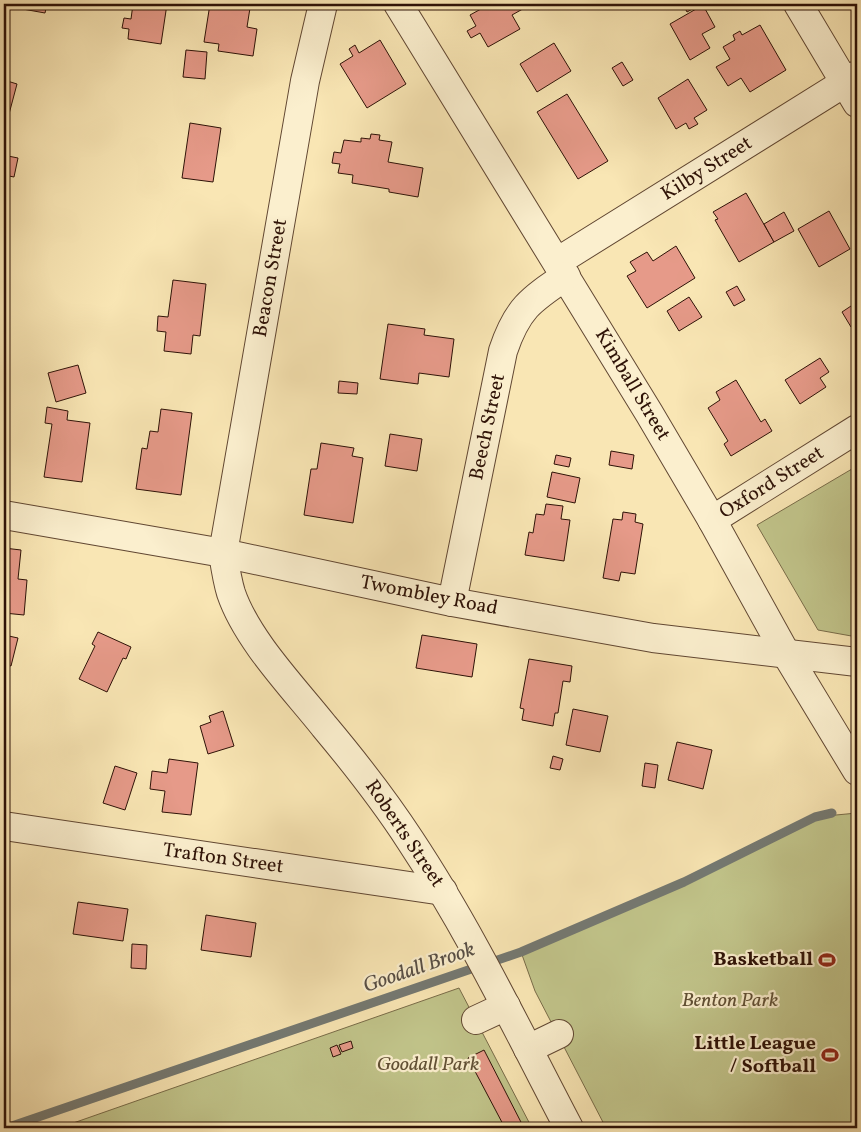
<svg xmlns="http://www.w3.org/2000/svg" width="861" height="1132" font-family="Vollkorn,serif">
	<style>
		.green { fill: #c1c48a; stroke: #786b48 }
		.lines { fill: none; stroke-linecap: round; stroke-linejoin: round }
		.stream { stroke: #747972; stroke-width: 9 }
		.building { fill: #e69a89; stroke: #2e1207 }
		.minor-casing { stroke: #614732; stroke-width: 30 }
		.minor { stroke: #fbefce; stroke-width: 28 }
		.labels { text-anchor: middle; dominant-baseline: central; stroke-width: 4.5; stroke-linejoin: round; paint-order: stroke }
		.street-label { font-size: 20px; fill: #2e1207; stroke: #fbefce }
		.poi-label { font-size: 20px; font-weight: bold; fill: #2e1207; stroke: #fbefce; text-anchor: end }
		.park-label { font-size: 20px; font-style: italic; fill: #615035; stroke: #fbefce }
		.water-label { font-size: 21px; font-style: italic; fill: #574e45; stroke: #fbefce }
	</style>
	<rect width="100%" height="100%" fill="#f9e6b4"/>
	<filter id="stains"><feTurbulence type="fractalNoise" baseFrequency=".004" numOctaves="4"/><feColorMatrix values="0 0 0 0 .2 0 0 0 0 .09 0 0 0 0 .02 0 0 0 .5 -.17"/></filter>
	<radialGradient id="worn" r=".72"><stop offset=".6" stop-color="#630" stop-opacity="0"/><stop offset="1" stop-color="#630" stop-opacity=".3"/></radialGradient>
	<g class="green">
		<polygon points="857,466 857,637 818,630 757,525"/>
		<polygon points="857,813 857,1128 606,1128 535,991 521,952 704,872 815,817"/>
		<polygon points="459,988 532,1128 59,1128"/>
	</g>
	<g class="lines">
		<polyline class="stream" points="6,1128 521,952 684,882 815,817 832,813"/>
	</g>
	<g class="building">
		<polygon points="17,4 47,4 45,13 17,8"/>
		<polygon points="133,4 167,4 161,44 128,39 129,29 122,28 124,18 131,19"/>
		<polygon points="210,4 250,8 247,27 257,29 253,56 218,51 219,44 204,42"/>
		<polygon points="490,4 526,4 528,6 512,15 520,29 488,47 480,33 471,38 467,31 476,26 470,15"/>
		<polygon points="688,4 693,4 696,7 687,12 684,6"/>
		<polygon points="703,5 715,27 702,34 710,48 690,60 670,24"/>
		<polygon points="760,25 786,70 750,92 741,78 728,86 716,67 730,59 723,47 735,40 733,35 740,31 742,35"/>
		<polygon points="380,40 406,84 367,108 340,64 353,56 349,49 355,45 359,53"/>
		<polygon points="554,43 571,71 537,92 520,64"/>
		<polygon points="186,50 207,52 205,79 183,77"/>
		<polygon points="622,62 633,80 623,86 612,68"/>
		<polygon points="688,79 707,110 694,118 698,124 689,129 686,123 676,129 658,98"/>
		<polygon points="4,80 17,84 5,129 4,129"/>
		<polygon points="567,94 608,161 578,179 537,112"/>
		<polygon points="190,123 221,128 213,182 182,178"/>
		<polygon points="371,134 380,135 379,140 392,142 388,162 423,168 418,197 389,192 389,189 352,183 353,175 338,173 340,164 332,163 334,152 341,153 344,140 361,142 361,138 370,139"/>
		<polygon points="8,156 18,158 14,177 4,175"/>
		<polygon points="746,193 774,242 739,262 715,220 718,219 713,212"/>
		<polygon points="829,211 850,249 819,267 798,229"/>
		<polygon points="784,212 794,231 774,242 764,224"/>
		<polygon points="676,246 695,278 647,308 627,276 636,271 630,262 647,252 653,261"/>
		<polygon points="173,280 206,284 200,336 193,335 191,354 164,351 166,332 157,331 158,316 168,317"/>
		<polygon points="737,286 745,300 734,306 726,292"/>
		<polygon points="689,297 702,317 679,331 667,311"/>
		<polygon points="857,302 857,323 851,327 842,312"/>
		<polygon points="388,324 425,329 424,335 454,339 449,377 419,373 418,384 380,379"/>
		<polygon points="820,358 829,372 820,378 826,387 800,404 785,380"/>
		<polygon points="78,365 86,393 56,402 48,373"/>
		<polygon points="736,380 761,422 765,419 772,431 731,456 724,444 728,441 708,408 720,400 716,392"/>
		<polygon points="339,381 358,383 357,394 338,393"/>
		<polygon points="47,407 68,411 67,420 90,423 82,482 44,477 52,424 45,423"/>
		<polygon points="161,409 192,413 181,495 136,489 142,448 147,449 150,431 158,432"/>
		<polygon points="390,434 422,439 417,471 385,466"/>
		<polygon points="321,443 354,448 352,456 363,458 353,523 304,515 311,469 317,469"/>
		<polygon points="611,451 634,455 632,469 609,465"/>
		<polygon points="556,455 571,458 569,467 554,464"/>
		<polygon points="552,472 580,478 575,503 547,497"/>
		<polygon points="546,504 563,506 561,519 570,520 564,561 525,555 529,532 533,533 536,514 544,515"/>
		<polygon points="623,512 636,514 635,522 643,524 635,574 621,572 619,581 603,578 613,519 622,520"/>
		<polygon points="4,548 21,550 18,579 27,580 24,615 4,613"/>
		<polygon points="98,632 131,647 126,659 123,658 107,692 79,679 95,646 92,644"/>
		<polygon points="4,635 18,638 11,666 4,664"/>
		<polygon points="422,635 477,644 472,677 416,668"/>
		<polygon points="529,659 572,666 570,682 563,681 558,713 555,713 553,726 522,720 524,709 520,708"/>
		<polygon points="573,709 608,716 600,752 566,745"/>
		<polygon points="223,711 234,746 208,754 200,726 211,722 209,716"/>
		<polygon points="677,742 712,750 703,789 668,780"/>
		<polygon points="553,756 563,759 560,770 550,768"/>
		<polygon points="169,759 198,763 191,815 162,812 165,791 150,789 152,771 167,773"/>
		<polygon points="645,763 658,765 655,788 642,786"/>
		<polygon points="115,766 137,773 125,810 103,803"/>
		<polygon points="4,870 9,871 4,914"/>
		<polygon points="78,902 128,909 123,941 73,934"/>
		<polygon points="206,915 256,923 251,957 201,950"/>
		<polygon points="132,944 147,945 146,969 131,968"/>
		<polygon points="351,1041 353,1048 342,1052 339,1045"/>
		<polygon points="337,1045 341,1054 333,1057 330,1048"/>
		<polygon points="484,1050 524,1128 505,1128 468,1058"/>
	</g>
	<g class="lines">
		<g class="minor-casing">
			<g id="minor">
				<path d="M323,4L305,81L223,553C225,566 227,580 231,593C247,640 293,687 324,726C355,763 384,800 410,840C471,932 518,1031 569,1128"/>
				<polyline points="398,4 649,413 712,520 785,652 857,771"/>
				<polyline points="798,4 857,103"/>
				<polyline points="557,262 857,75"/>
				<polyline points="4,515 223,553 452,602 653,638 857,662"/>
				<polyline points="712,520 857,429"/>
				<path d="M452,602L503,351C517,309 530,300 566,276"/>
				<polyline points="4,826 443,891"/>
				<polyline points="476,1020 506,1006"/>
				<polyline points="528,1049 559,1034"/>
			</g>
		</g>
		<use href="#minor" class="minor"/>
	</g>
	<defs>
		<g id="stadium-bare" transform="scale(1.35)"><path d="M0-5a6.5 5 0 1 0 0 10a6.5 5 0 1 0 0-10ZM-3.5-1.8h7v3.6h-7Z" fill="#8f2418" stroke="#fbefce" stroke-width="2.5" paint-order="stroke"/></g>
	</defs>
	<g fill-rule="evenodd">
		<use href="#stadium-bare" x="827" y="960"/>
		<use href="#stadium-bare" x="830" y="1055"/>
	</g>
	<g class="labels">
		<g class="street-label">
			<text transform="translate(707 169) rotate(-32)">Kilby Street</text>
			<text transform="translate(271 278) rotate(-80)">Beacon Street</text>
			<text transform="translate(632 385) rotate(59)">Kimball Street</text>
			<text transform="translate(488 427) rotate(-78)">Beech Street</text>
			<text transform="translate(772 483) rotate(-32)">Oxford Street</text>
			<text transform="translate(429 596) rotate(11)">Twombley Road</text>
			<text transform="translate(404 834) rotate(56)">Roberts Street</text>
			<text transform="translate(223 859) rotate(8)">Trafton Street</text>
		</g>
		<g class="poi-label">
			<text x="813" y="960">Basketball</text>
			<text x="816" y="1044">Little League<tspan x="816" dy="23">/ Softball</tspan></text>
		</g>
		<g class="park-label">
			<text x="730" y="1001">Benton Park</text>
			<text x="428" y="1065">Goodall Park</text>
		</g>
		<g class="water-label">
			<text transform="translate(419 968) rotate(-19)">Goodall Brook</text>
		</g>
	</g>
	<rect width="861" height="1132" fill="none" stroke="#f9e6b4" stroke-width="20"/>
	<rect x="5" y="5" width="851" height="1122" fill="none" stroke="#2e1207" stroke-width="2.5"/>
	<rect x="10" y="10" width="841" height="1112" fill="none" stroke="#2e1207"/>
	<rect width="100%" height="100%" filter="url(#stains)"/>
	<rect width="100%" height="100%" fill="url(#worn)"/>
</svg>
